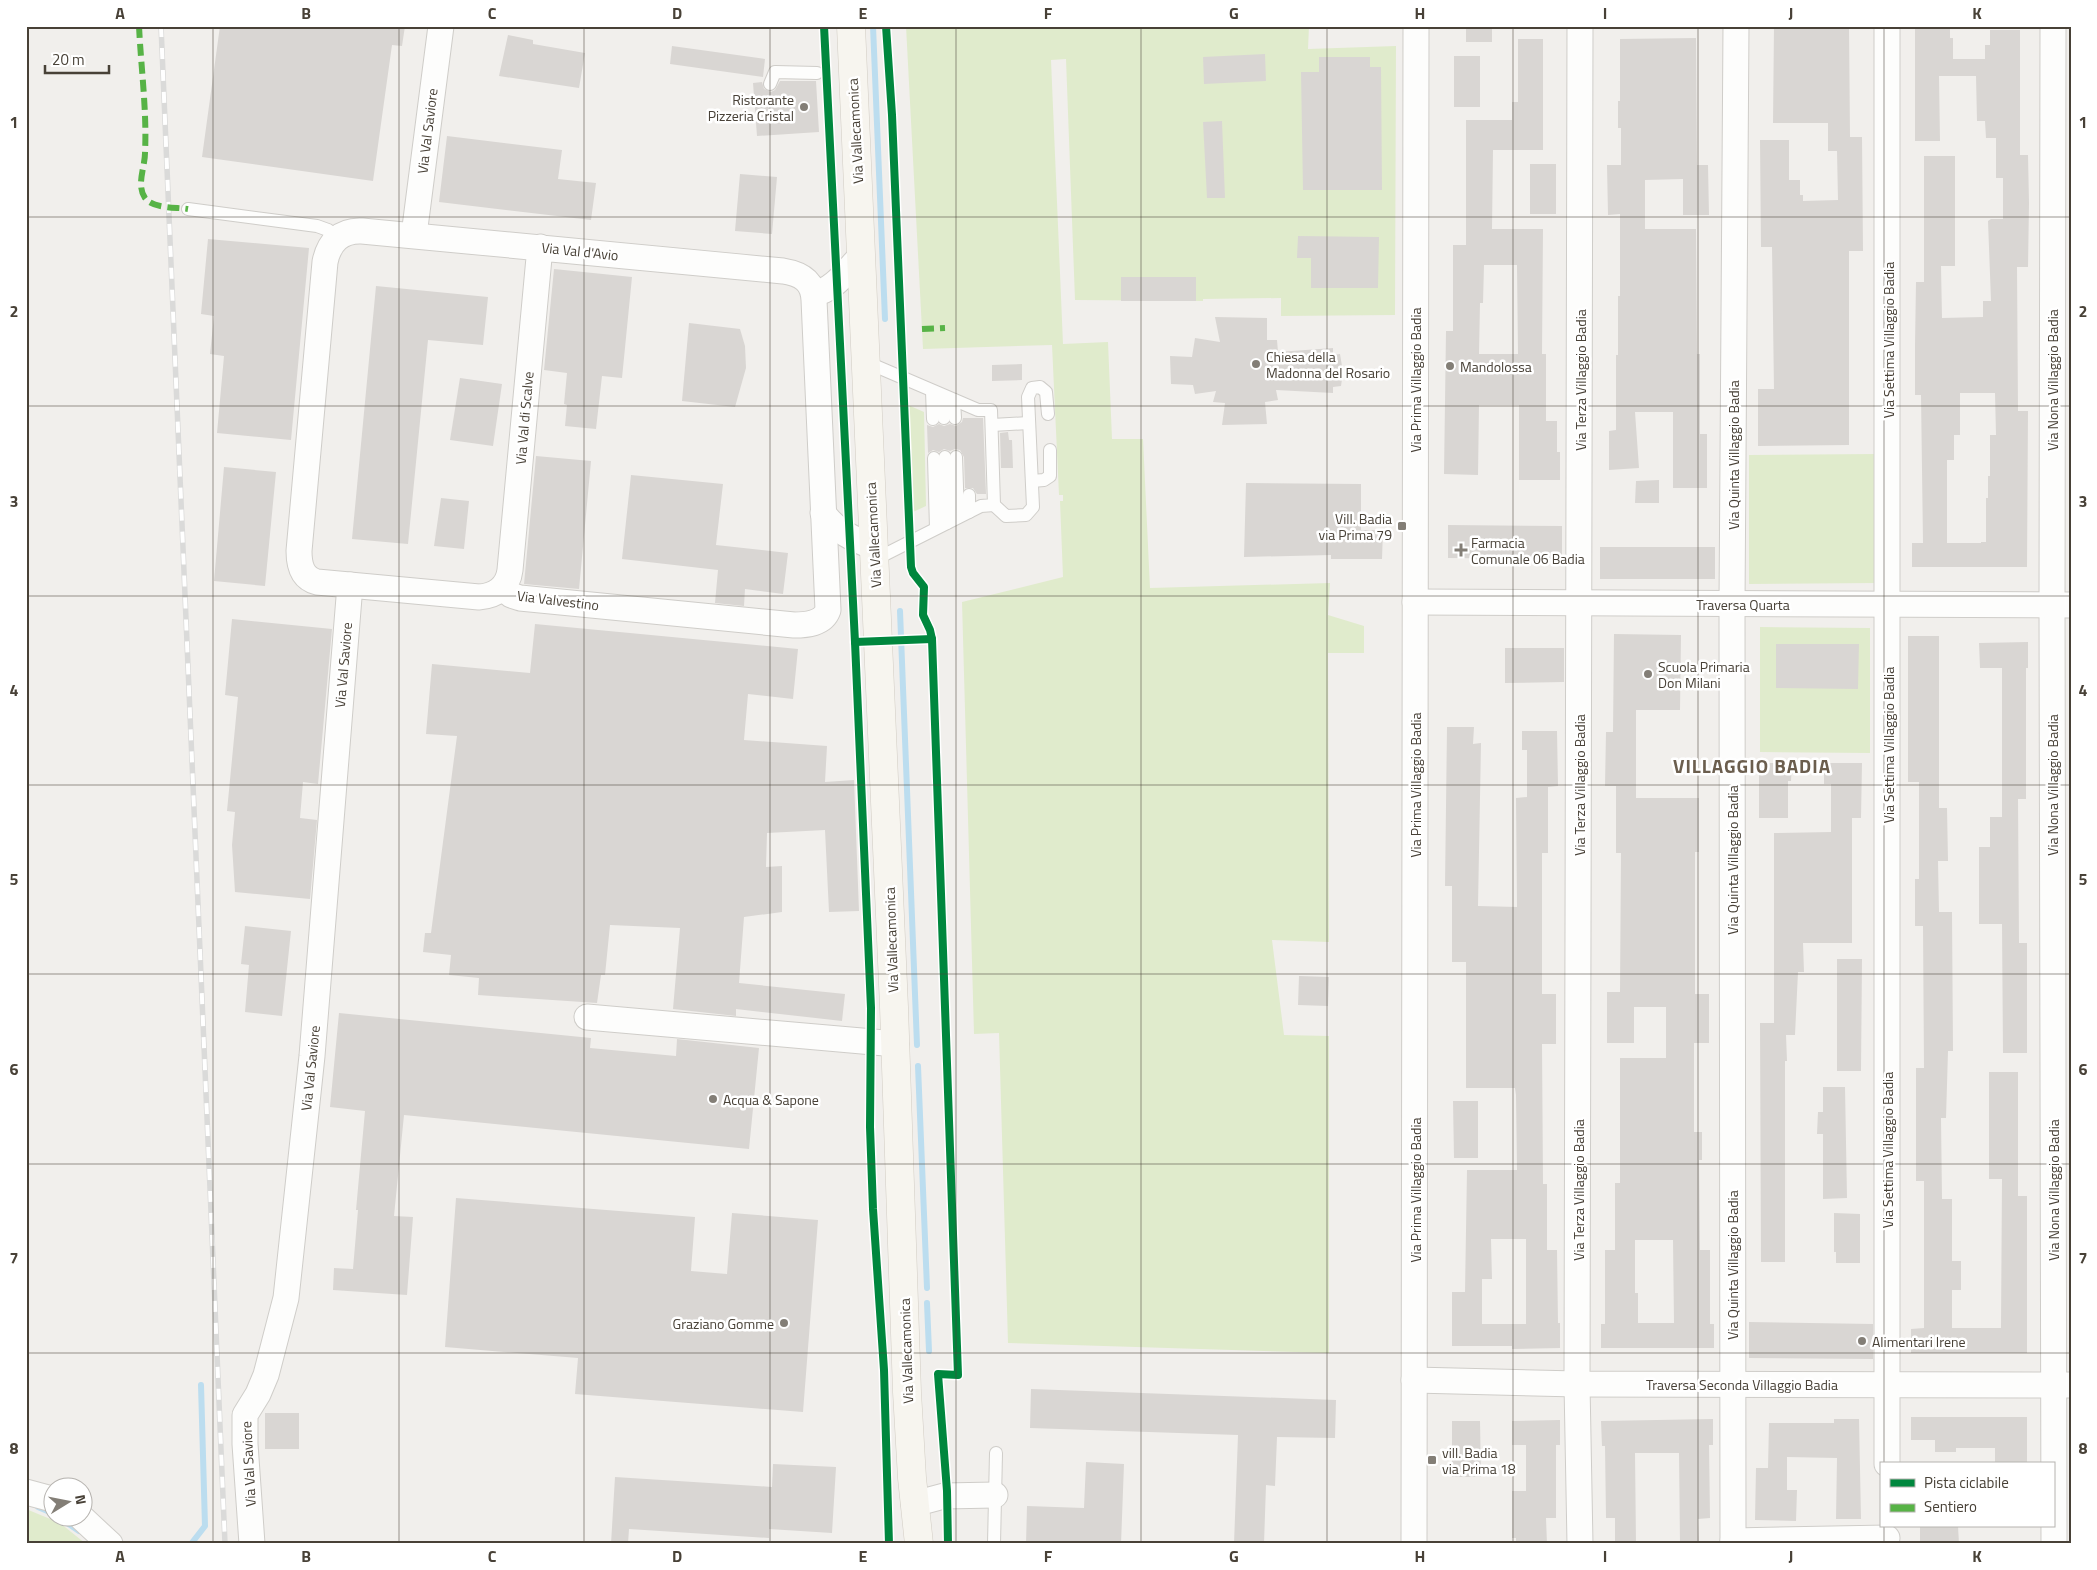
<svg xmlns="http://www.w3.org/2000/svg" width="2097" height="1570" font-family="'Titillium Web',sans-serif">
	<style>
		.green { fill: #e0ebcc }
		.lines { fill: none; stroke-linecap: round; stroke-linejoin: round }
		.stream { stroke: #bcddef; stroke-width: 6 }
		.building { fill: #d9d6d3; fill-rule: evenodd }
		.lane-casing { stroke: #cfcdc9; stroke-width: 14 }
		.street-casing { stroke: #cfcdc9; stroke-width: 27 }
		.secondary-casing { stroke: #d1ccc3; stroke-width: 29 }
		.lane { stroke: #fdfdfc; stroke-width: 12 }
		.street { stroke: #fdfdfc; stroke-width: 25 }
		.secondary { stroke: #f7f5ef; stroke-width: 28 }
		.rail-casing { stroke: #dadad9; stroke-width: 5.5 }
		.rail { stroke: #fff; stroke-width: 4; stroke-dasharray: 11; stroke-linecap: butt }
		.quiet { stroke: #57b346; stroke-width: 6; stroke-dasharray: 12 6; stroke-linecap: butt }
		.cycleway-casing { stroke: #fff; stroke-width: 11 }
		.cycleway { stroke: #00873e; stroke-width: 8 }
		.grid { fill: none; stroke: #484137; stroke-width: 1; stroke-opacity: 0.55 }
		.poi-dot { fill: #837e76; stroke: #fff; stroke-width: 2 }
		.labels { text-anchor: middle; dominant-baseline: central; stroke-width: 5; stroke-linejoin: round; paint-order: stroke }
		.poi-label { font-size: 14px; fill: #484137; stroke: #fff; text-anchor: start }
		.street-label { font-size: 14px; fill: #484137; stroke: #fff }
		.district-label { font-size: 19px; font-weight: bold; letter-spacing: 1px; fill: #6b5e4e; stroke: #fff }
		.neatline { fill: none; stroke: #484137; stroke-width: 2 }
		.grid-label { font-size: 16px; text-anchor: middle; font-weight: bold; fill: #484137 }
	</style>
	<rect width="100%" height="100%" fill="#f1efec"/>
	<g class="green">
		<polygon points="906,26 1309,26 1308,49 1396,46 1395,315 1281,316 1281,298 1203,299 1203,301 1075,300 1066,59 1051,60 1063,344 1108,342 1112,439 1143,439 1150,588 1330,583 1328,615 1364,626 1364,653 1328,653 1329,942 1272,940 1284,1035 1329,1036 1329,1353 1008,1343 999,1033 974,1034 962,602 1063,577 1060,501 1063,501 1063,495 1059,495 1052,345 923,349"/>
		<polygon points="908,405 924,412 926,506 913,512"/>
		<polygon points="1876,454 1877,583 1749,584 1749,455"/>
		<polygon points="1760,627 1870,628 1870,753 1760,752"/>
		<polygon points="26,1509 60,1523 86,1544 26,1544"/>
	</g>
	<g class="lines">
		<g class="stream">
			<polyline points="873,26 885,319"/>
			<polyline points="900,611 917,1045"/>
			<polyline points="918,1066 927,1288"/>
			<polyline points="927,1303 929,1351"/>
			<polyline points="38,1507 52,1513"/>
			<polyline points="60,1518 79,1531"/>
			<polyline points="191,1544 205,1526 201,1385"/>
		</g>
	</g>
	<g class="building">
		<polygon points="220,26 405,26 402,46 392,45 373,181 202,157"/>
		<rect x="1466" y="26" width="26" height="16"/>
		<polygon points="1774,26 1849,26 1850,137 1862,137 1863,251 1849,251 1849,445 1758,446 1758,389 1774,389 1772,247 1761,247 1760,140 1789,140 1789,180 1800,180 1800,195 1803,195 1803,201 1838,200 1837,151 1828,151 1828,123 1773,123"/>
		<path d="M1915,26L1950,28V38H1953V59H1985V45H1990V30H2020V155H2028L2029,203L2028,267H2017L2018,411H2028L2027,567H1912V543H1923L1921,395H1915V345L1916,282H1924V156H1955V266H1941L1942,318L1983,317V301H1991L1988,221L1991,219H2003V178H1996V138H1986L1985,121H1977L1976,76H1939L1940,141H1915ZM1960,393H1995L1996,435H1990V476H1988V498H1986V542H1981V543H1947V460H1954V435H1960Z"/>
		<polygon points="508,35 533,40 533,44 585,53 579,88 499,76"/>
		<polygon points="1696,38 1697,165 1708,165 1709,215 1683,215 1683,179 1645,180 1645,229 1696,229 1697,354 1700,354 1700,434 1707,434 1707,488 1673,488 1673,412 1635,412 1639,468 1609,470 1609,431 1616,430 1616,355 1618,355 1618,296 1620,296 1620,214 1608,215 1607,165 1621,165 1621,128 1618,128 1618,101 1620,101 1620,39"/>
		<path d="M1518,39H1543V150H1493L1492,229H1543L1542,354H1546V421H1557V452H1560V480H1519V405H1479L1478,475L1444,474L1446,331H1453V245H1466V120H1512V102H1518ZM1484,265H1517L1518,354H1479L1480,303H1483Z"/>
		<polygon points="672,46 765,59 763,77 670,64"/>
		<polygon points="1265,54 1266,81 1204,84 1203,57"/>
		<rect x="1454" y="56" width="26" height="51"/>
		<polygon points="1319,57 1370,57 1370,67 1381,67 1382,190 1303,190 1301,72 1319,72"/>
		<polygon points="780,81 816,81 819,132 757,136 753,83 762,82 764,89 771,92 775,90"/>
		<polygon points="1222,121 1225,198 1207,198 1203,122"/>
		<polygon points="447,136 562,150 558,179 596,183 591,220 439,202"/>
		<rect x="1530" y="164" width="26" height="50"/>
		<polygon points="740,174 777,177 772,234 735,231"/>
		<polygon points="1298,236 1379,237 1378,288 1311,288 1311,258 1297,258"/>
		<polygon points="208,239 309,248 291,440 217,433 224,356 210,354 214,316 201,314"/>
		<polygon points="554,269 632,277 622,378 602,376 596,429 565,426 567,405 564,404 567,373 544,370"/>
		<rect x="1121" y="277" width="75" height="24"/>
		<polygon points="376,286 488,297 483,345 428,340 408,544 352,539"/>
		<polygon points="1215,317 1267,318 1267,340 1277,340 1278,352 1333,348 1333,355 1340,354 1343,372 1341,386 1333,387 1333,393 1276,390 1278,400 1265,402 1267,424 1222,425 1225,403 1213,402 1216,391 1195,394 1193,385 1171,384 1170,356 1192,357 1195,338 1220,342"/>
		<polygon points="689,323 740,329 745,346 746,368 735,407 682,401"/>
		<polygon points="1022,364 1022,380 992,381 992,365"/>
		<polygon points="460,378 502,384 493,446 450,440"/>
		<polygon points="963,418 983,418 986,494 977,494 973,488 965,488 964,457 960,450 955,449 950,451 944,449 939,452 933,450 928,453 927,425 933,427 939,424 944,426 950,424 956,426 962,422"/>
		<polygon points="1008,432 1009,440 1012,440 1013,468 1001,468 1000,433"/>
		<polygon points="536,456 591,461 579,589 524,584"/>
		<polygon points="224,467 276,472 265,586 214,581"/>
		<polygon points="631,475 723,484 716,545 788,553 783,594 745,589 744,606 715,603 718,570 622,559"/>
		<polygon points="1659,480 1659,503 1635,503 1636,481"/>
		<polygon points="1246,483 1361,484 1361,530 1383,530 1382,559 1331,559 1331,555 1244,557"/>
		<polygon points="441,498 469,501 464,549 434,546"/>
		<polygon points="1448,525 1562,526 1562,559 1448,558"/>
		<rect x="1600" y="547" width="115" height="32"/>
		<polygon points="232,619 332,629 318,784 303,782 300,818 317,820 310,899 235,892 232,845 235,812 227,811 238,697 225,695"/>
		<polygon points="535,624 798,649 793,699 748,694 744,740 827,746 825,782 854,780 859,911 829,912 825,830 767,833 766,867 782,866 782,912 744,917 739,983 845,994 842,1021 736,1009 736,1016 673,1009 680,928 610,925 605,975 601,975 597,1003 478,995 479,978 449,975 451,955 423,952 425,933 431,933 457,736 426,734 432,664 530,673"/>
		<path d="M1614,634L1681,635L1680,710H1636V798H1699V852H1695V994H1709V1043H1694V1132H1702V1160H1699L1700,1250H1710V1324H1714V1348H1601V1324H1605V1250H1615V1183H1620V1058H1666V1007H1634V1043H1607V992H1620L1621,853H1616V786H1605L1606,732H1613ZM1635,1240H1673L1674,1323H1638V1293H1635Z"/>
		<polygon points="1908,636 1939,636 1939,808 1947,808 1948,861 1938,861 1939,912 1952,912 1953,1051 1948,1051 1946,1118 1941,1118 1942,1199 1952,1199 1952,1261 1961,1261 1961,1290 1952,1290 1952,1328 2001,1328 2002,1179 1989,1179 1989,1072 2018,1072 2018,1196 2027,1196 2027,1353 1911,1353 1911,1329 1924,1328 1924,1181 1916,1181 1916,1068 1924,1068 1923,926 1915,926 1915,879 1919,879 1919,782 1908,782"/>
		<polygon points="2028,642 2028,668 2026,668 2026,799 2018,799 2019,943 2027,943 2027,1053 2003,1053 2002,924 1979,924 1979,847 1990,847 1990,817 2002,817 2002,668 1980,668 1979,643"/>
		<polygon points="1776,644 1859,644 1858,689 1776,688"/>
		<polygon points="1505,648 1564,648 1564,682 1505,683"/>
		<path d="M1447,727H1474L1473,744L1481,743L1478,906L1517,907L1516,798L1527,797V750H1522V731H1557L1558,786L1548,787V853H1542V994H1556V1044H1542L1543,1184H1547V1250H1557L1558,1323H1560V1348L1512,1349V1346H1452V1292H1465L1467,1170H1517L1516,1095L1515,1088H1466V962H1452V886H1445ZM1491,1239H1526V1324H1482V1279H1492Z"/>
		<polygon points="1759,763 1792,763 1791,781 1788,781 1788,818 1759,818"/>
		<polygon points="1824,763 1862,763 1861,818 1852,818 1852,943 1803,943 1804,972 1798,972 1795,1035 1786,1035 1787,1061 1785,1061 1785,1262 1761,1262 1760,1023 1774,1023 1774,833 1831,832 1831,784 1824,784"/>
		<polygon points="245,926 291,931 282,1016 245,1012 249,965 241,964"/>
		<polygon points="1837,959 1862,959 1861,1071 1837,1071"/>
		<polygon points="1299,976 1329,977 1328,1006 1298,1005"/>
		<polygon points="339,1013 591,1038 590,1048 676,1056 677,1039 759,1048 749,1149 404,1115 394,1216 413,1217 407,1295 333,1290 334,1268 353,1269 358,1210 356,1210 365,1111 330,1107"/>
		<polygon points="1823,1087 1845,1087 1847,1198 1823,1199 1823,1134 1817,1134 1818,1112 1823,1112"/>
		<polygon points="1453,1101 1478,1101 1478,1158 1454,1158"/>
		<polygon points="456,1198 695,1217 691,1271 727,1274 732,1213 818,1220 803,1412 575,1394 578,1358 445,1347"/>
		<polygon points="1834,1213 1860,1214 1860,1263 1836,1263 1836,1252 1834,1252"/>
		<polygon points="1749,1322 1873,1324 1873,1359 1749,1358"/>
		<polygon points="1031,1389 1336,1400 1335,1438 1277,1437 1275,1486 1266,1485 1264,1544 1234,1544 1238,1435 1030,1428"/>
		<rect x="265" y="1413" width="34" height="36"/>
		<polygon points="1911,1417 2027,1417 2027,1464 1995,1464 1995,1448 1956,1448 1956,1452 1935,1452 1935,1440 1911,1440"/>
		<polygon points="1713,1419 1713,1445 1709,1445 1710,1518 1698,1519 1699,1544 1680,1544 1679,1453 1635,1453 1636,1544 1615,1544 1615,1518 1606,1518 1605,1446 1602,1446 1601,1421"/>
		<polygon points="1834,1419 1859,1419 1861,1519 1836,1519 1837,1458 1787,1457 1787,1490 1797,1490 1796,1521 1755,1520 1756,1468 1768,1468 1769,1423 1834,1423"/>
		<polygon points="1560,1420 1560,1445 1556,1445 1556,1518 1546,1518 1547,1544 1516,1544 1516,1538 1512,1538 1512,1491 1526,1491 1526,1445 1512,1445 1512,1421"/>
		<polygon points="1452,1421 1480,1421 1481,1477 1452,1477"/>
		<polygon points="1086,1462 1124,1464 1121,1544 1026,1544 1027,1506 1084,1508"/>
		<polygon points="773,1464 836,1467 832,1533 769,1529 769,1538 629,1529 628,1544 611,1544 615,1477 772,1487"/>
		<polygon points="1920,1526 1958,1526 1959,1544 1920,1544"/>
	</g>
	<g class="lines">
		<g class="lane-casing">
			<g id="lane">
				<polyline points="770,84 775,72 817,73"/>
				<polyline points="188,209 317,226 328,230 338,237"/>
				<polyline points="866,362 978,410 991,410 994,505 981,506 874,560"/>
				<polyline points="932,391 933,419"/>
				<polyline points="943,396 944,418"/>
				<polyline points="954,400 955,418"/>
				<polyline points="992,425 1029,423"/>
				<polyline points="945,457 947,523"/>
				<polyline points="956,457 958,517"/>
				<polyline points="934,458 936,528"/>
				<polyline points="1032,481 1044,480 1050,476 1050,450"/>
				<polyline points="969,495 969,512"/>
				<polyline points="994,505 1006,516 1026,515 1033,507 1028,397 1032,388 1040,387 1046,392 1048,414"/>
				<polyline points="994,1544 996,1453"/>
			</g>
		</g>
		<g class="street-casing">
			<g id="street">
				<polyline points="2053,26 2052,606 2054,1544"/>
				<polyline points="414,235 441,26"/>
				<path d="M814,293C833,292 848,269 861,256"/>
				<path d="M823,513C837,532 853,539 874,547"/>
				<path d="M503,587L511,595L520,598L794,625C806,625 823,624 828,610L814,300C813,281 802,274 783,271L362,231C341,230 329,242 325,262L299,551C299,565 302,578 317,582L479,597C496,596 508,587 510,570L540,247"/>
				<polyline points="1415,602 2071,605"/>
				<polyline points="587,1017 896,1044"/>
				<polyline points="1414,1380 1577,1384 2071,1385"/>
				<polyline points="1887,1464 1887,26"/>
				<polyline points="26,1492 52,1499"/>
				<polyline points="914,1504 944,1496 995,1495"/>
				<polyline points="82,1518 110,1544"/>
				<polyline points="1733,1541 1887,1538"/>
				<polyline points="252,1544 245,1444 245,1415 258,1394 266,1375 286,1298 312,1056 350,585"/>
				<polyline points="1414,1544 1416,26"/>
				<polyline points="1580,1544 1577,1384 1580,26"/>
				<polyline points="1733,1544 1732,604 1736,26"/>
			</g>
		</g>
		<g class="secondary-casing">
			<polyline id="secondary" points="851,26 894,1007 907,1392 912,1478 919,1544"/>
		</g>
		<use href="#lane" class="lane"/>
		<use href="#street" class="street"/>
		<use href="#secondary" class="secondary"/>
		<g class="rail-casing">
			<polyline id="rail" points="161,26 225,1544"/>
		</g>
		<use href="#rail" class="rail"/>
		<g class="quiet">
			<path d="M139,26C141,68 147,111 145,153C145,167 136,185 145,198C153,209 176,207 188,209"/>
			<polyline points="922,329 945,328"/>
		</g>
		<g class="cycleway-casing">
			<g id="cycleway">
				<polyline points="824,26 855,642 871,1008 870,1127 873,1209 884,1370 889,1544"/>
				<polyline points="886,26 892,115 911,567 913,573 924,587 923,615 930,630 932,639 958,1375 938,1374 947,1491 948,1544"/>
				<polyline points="855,642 932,639"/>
			</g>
		</g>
		<use href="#cycleway" class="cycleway"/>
	</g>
	<path class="grid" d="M213,26V1544M399,26V1544M584,26V1544M770,26V1544M956,26V1544M1141,26V1544M1327,26V1544M1513,26V1544M1698,26V1544M1884,26V1464M26,217H2071M26,406H2071M26,596H2071M26,785H2071M26,974H2071M26,1164H2071M26,1353H2071M1884,1526V1544"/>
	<g class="poi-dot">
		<circle cx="804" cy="107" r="5"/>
		<circle cx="1256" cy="364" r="5"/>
		<circle cx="1450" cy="366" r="5"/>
		<rect x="1397" y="521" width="10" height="10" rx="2.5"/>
		<path d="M1458.5 542.5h5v5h5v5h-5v5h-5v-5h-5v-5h5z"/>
		<circle cx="1648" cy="674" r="5"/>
		<circle cx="713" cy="1099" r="5"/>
		<circle cx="784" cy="1323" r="5"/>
		<circle cx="1862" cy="1341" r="5"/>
		<rect x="1427" y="1455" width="10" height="10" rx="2.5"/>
	</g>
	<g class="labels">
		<g class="poi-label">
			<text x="794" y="99" text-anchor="end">Ristorante<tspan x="794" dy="16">Pizzeria Cristal</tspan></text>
			<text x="1266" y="356">Chiesa della<tspan x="1266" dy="16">Madonna del Rosario</tspan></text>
			<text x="1460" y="366">Mandolossa</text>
			<text x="1392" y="518" text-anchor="end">Vill. Badia<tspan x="1392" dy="16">via Prima 79</tspan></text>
			<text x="1471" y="542">Farmacia<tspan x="1471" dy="16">Comunale 06 Badia</tspan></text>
			<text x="1658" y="666">Scuola Primaria<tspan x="1658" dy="16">Don Milani</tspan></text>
			<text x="723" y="1099">Acqua &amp; Sapone</text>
			<text x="774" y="1323" text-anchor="end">Graziano Gomme</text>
			<text x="1872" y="1341">Alimentari Irene</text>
			<text x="1442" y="1452">vill. Badia<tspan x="1442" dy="16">via Prima 18</tspan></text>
		</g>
		<g class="street-label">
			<text transform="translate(427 131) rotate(-83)">Via Val Saviore</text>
			<text transform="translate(855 131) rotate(-93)">Via Vallecamonica</text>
			<text transform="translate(580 251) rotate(6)">Via Val d'Avio</text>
			<text transform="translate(1888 340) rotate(-90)">Via Settima Villaggio Badia</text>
			<text transform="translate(1415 380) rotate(-90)">Via Prima Villaggio Badia</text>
			<text transform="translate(1580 380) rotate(-90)">Via Terza Villaggio Badia</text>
			<text transform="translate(2052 380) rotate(-90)">Via Nona Villaggio Badia</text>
			<text transform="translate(524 418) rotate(-85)">Via Val di Scalve</text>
			<text transform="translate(1733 455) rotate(-90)">Via Quinta Villaggio Badia</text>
			<text transform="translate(873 535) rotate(-93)">Via Vallecamonica</text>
			<text transform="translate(558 600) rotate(7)">Via Valvestino</text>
			<text x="1743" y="604">Traversa Quarta</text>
			<text transform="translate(343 665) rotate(-85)">Via Val Saviore</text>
			<text transform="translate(1888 745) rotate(-90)">Via Settima Villaggio Badia</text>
			<text transform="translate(1415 785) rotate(-90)">Via Prima Villaggio Badia</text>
			<text transform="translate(1579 785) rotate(-90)">Via Terza Villaggio Badia</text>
			<text transform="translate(2052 785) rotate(-90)">Via Nona Villaggio Badia</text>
			<text transform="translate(1732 860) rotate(-90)">Via Quinta Villaggio Badia</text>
			<text transform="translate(891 940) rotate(-92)">Via Vallecamonica</text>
			<text transform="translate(310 1068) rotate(-84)">Via Val Saviore</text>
			<text transform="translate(1887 1150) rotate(-90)">Via Settima Villaggio Badia</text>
			<text transform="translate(1415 1190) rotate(-90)">Via Prima Villaggio Badia</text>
			<text transform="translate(1578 1190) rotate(-90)">Via Terza Villaggio Badia</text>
			<text transform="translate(2053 1190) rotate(-90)">Via Nona Villaggio Badia</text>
			<text transform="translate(1732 1265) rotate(-90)">Via Quinta Villaggio Badia</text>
			<text transform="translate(906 1351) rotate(-92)">Via Vallecamonica</text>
			<text x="1742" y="1384">Traversa Seconda Villaggio Badia</text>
			<text transform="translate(248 1464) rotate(-93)">Via Val Saviore</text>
		</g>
		<g class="district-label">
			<text x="1752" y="765">VILLAGGIO BADIA</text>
		</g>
	</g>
	<rect width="2097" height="1570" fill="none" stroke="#ffffff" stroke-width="55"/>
	<rect x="1880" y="1462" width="175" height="65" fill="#ffffff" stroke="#b6b3af"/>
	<rect x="1890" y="1479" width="25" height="8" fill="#00873e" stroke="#b6b3af"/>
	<text x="1924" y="1488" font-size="15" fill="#484137">Pista ciclabile</text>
	<rect x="1890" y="1504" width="25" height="8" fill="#57b346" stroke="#b6b3af"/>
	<text x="1924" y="1512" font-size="15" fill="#484137">Sentiero</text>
	<g transform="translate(68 1502) rotate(80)"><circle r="24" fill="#ffffff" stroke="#b6b3af"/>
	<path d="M0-4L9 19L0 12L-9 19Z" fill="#837e76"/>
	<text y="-8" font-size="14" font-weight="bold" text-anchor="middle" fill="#484137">N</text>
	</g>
	<path d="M45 65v8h64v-8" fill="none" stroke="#484137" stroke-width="2.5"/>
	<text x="52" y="65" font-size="15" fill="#484137" stroke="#ffffff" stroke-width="4" paint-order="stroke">20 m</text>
	<rect x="28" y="28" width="2042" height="1514" class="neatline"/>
	<g class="grid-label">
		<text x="120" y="19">A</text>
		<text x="306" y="19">B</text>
		<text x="492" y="19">C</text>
		<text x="677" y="19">D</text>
		<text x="863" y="19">E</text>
		<text x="1048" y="19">F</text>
		<text x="1234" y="19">G</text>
		<text x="1420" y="19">H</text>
		<text x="1605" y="19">I</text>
		<text x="1791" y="19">J</text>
		<text x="1977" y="19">K</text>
		<text x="14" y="128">1</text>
		<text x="2083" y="128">1</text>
		<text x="14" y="317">2</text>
		<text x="2083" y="317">2</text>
		<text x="14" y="507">3</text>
		<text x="2083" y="507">3</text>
		<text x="14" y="696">4</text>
		<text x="2083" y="696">4</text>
		<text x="14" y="885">5</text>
		<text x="2083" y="885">5</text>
		<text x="14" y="1075">6</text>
		<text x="2083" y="1075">6</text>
		<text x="14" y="1264">7</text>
		<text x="2083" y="1264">7</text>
		<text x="14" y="1454">8</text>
		<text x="2083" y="1454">8</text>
		<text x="120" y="1562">A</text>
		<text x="306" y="1562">B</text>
		<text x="492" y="1562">C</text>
		<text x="677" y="1562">D</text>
		<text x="863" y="1562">E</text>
		<text x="1048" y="1562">F</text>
		<text x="1234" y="1562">G</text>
		<text x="1420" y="1562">H</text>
		<text x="1605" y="1562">I</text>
		<text x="1791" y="1562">J</text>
		<text x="1977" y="1562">K</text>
	</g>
</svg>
